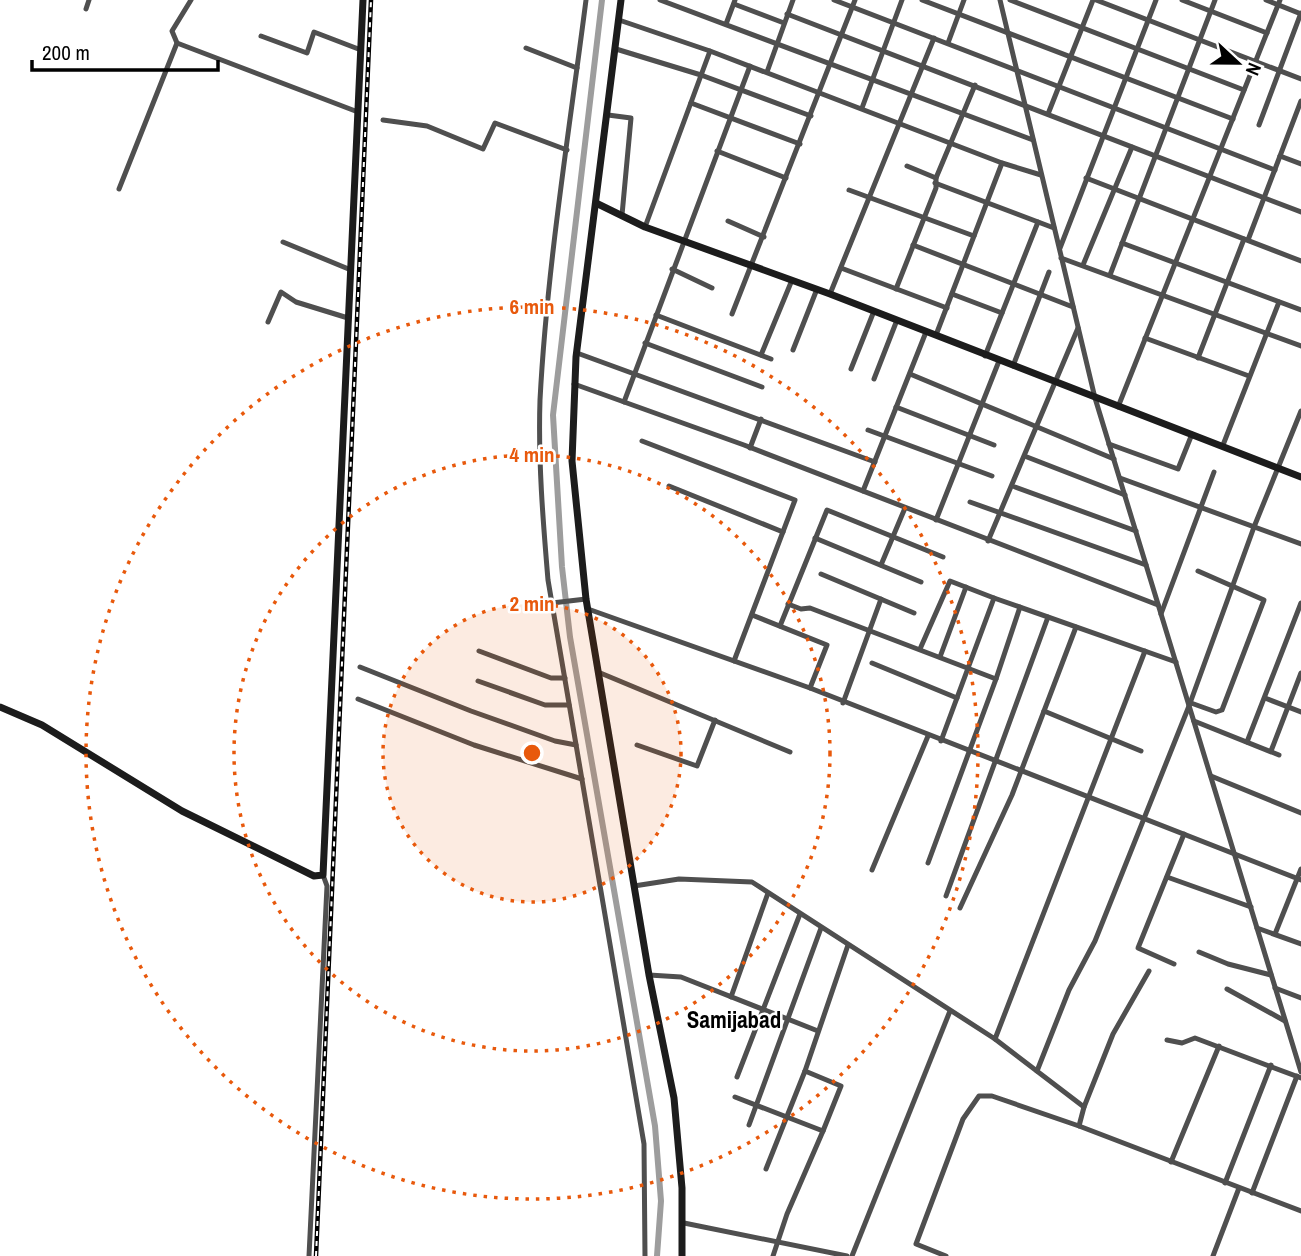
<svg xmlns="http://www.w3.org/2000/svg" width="1301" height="1256" font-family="'Archivo Narrow',sans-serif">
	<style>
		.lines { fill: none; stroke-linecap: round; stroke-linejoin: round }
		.canal { stroke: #9d9d9d; stroke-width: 6 }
		.street { stroke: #4f4f4f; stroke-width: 5 }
		.secondary { stroke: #1c1c1c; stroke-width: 7 }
		.rail-casing { stroke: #000; stroke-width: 4.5 }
		.rail { stroke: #fff; stroke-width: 2; stroke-dasharray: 5; stroke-linecap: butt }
		.ring { fill: none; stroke: #e8590c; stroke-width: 3.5; stroke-dasharray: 3.5 7 }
		.labels { text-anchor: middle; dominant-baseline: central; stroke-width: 5; stroke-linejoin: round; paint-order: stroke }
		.neighbourhood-label { font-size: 23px; font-weight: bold; fill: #000; stroke: #fff }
		.centre { fill: #e8590c; stroke: #fff; stroke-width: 3.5 }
		.ring-label { font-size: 21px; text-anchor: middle; font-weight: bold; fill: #e8590c; stroke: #fff; stroke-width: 5; stroke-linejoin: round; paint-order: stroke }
	</style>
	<rect width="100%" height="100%" fill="#fff"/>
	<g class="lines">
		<polyline class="canal" points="602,0 553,415 562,567 570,637 655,1126 661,1201 657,1256"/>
		<g class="street">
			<path d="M586,0C569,133 547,267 540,400C538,460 543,521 548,580L644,1144L645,1256"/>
			<polyline points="660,0 1033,140"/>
			<polyline points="834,0 1275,170"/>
			<polyline points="922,0 1233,119"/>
			<polyline points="1000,0 1095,398 1301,1072"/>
			<polyline points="1010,0 1244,90"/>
			<polyline points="1096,0 1301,79"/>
			<polyline points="1182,0 1267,33"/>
			<polyline points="1266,0 1301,14"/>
			<polyline points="734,4 784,23"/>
			<polyline points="86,9 89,0"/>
			<polyline points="787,14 1301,212"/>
			<polyline points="619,20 710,51"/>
			<polyline points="726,24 735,0"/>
			<polyline points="261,36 307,53 314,32 361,50"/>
			<polyline points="177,43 358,112"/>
			<polyline points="948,43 964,0"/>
			<polyline points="526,48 577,68"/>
			<polyline points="616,49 701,75 811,116"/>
			<polyline points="767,72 793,0"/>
			<polyline points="691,103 800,144"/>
			<polyline points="862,108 902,0"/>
			<polyline points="1048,114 1093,0"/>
			<polyline points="608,115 631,118 622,215"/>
			<polyline points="383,120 427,126 483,149 495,123 567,150"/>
			<polyline points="1259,125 1301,13"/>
			<polyline points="717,151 786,178"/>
			<polyline points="1280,156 1301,164"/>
			<polyline points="907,166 936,178"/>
			<polyline points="1086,178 1301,261"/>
			<polyline points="935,183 1054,228"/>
			<polyline points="119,189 177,43 172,31 191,0"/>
			<polyline points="849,190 974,236"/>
			<polyline points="728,221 764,237"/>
			<polyline points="645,227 710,51 1002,163 1041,175"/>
			<polyline points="1248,240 1301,101"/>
			<polyline points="283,242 351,270"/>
			<polyline points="1122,243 1301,310"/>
			<polyline points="913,245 1073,307"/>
			<polyline points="1060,248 1156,0"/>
			<polyline points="1061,258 1301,346"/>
			<polyline points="1083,265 1132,147"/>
			<polyline points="841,268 947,308"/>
			<polyline points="672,269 712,288"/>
			<polyline points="1110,275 1215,0"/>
			<polyline points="896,289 936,188 936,178 975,85"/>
			<polyline points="830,294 934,38"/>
			<polyline points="952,294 1002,313"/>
			<polyline points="732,314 855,0"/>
			<polyline points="656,315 771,359"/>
			<polyline points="268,322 281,292 296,302 348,318"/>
			<polyline points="936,335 1002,163"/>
			<polyline points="1145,338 1249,376"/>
			<polyline points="645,343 762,387"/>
			<polyline points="793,350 817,289"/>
			<polyline points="577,353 875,462"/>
			<polyline points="761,355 792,280"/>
			<polyline points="985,356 1038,222"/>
			<polyline points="1198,358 1244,239"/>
			<polyline points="1013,366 1049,272"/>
			<polyline points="851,369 874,311"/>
			<polyline points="910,374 1114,459"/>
			<polyline points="874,379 897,320"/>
			<polyline points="574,384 744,445 1158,605"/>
			<polyline points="624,402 750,66"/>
			<polyline points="896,407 994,445"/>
			<polyline points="1118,407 1280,0"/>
			<polyline points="868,430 992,476"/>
			<polyline points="642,441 795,500 734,661"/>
			<polyline points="1109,444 1178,469 1192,434"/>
			<polyline points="1223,445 1279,302"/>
			<polyline points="750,448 761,419"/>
			<polyline points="1027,457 1125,495"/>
			<polyline points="1120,478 1301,544"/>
			<polyline points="669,486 783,532"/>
			<polyline points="1015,487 1136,531"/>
			<polyline points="863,491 926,332"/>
			<polyline points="970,502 1146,565"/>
			<polyline points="936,520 999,361"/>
			<polyline points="815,538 921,582"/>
			<polyline points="988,541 1078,328"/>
			<polyline points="881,565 905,508"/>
			<polyline points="821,574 914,613"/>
			<polyline points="994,598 1176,662"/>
			<polyline points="552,603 586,599"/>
			<polyline points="788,604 801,609 810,608 996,679 928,863"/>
			<polyline points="588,609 810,688 1301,880"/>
			<polyline points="1161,614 1214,472"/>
			<polyline points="752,615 827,645 810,688"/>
			<polyline points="780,626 827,510 943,557"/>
			<polyline points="920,649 950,581 994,598 941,741"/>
			<polyline points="479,651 551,678 565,678"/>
			<polyline points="940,657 966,587"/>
			<polyline points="872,663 957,698"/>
			<polyline points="360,667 471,711 555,741 576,745"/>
			<polyline points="598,672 790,752"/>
			<polyline points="996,679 1020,607"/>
			<polyline points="478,681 545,705 569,705"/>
			<polyline points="1265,698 1301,712"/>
			<polyline points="358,699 474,745 582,779"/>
			<polyline points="843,703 881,599"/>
			<polyline points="1191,703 1216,712 1222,710 1264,600 1198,571"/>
			<polyline points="1044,711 1141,751"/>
			<polyline points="1194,721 1279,755"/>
			<polyline points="1247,742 1301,603"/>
			<polyline points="637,745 697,766 715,720"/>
			<polyline points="1271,751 1301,673"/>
			<polyline points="1211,776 1301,813"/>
			<polyline points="872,870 928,736"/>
			<polyline points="1167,877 1251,907"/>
			<polyline points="634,886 679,879 752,882 995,1039 1145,651"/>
			<polyline points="946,896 1048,617"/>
			<polyline points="960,908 1012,795 1076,627"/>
			<polyline points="1257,928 1301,944"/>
			<polyline points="1275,934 1301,869"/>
			<polyline points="1199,952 1228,964 1271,975"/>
			<polyline points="1174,964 1138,948 1184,834"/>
			<polyline points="649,975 681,977 818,1031"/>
			<polyline points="1275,988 1301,998"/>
			<polyline points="1227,989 1285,1021"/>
			<polyline points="731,997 768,893"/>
			<polyline points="995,1039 1084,1107 1079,1126 1301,1211"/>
			<polyline points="1167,1040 1182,1043 1195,1038 1301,1078"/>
			<polyline points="1037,1071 1069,990 1095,941 1189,706 1254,527 1301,411"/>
			<polyline points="737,1077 800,914"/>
			<polyline points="735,1097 823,1131 841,1086 805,1071"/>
			<polyline points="1084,1107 1113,1034 1149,971"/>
			<polyline points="749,1125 821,928"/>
			<polyline points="1171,1162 1219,1046"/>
			<polyline points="766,1169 805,1071 848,945"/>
			<polyline points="1225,1183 1271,1065"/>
			<polyline points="1252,1193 1297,1076"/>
			<polyline points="684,1223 847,1256"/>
			<polyline points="309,1256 327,886 323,875"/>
			<polyline points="773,1256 787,1214 823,1131"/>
			<polyline points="852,1256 950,1011"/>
			<polyline points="946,1256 916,1244 963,1119 979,1096 992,1096 1079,1126"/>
			<polyline points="1213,1256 1239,1188"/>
		</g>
		<g class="secondary">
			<polyline points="621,0 576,357 572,461 586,599 649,975 674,1098 682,1188 682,1256"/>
			<polyline points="598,204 645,227 830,294 1301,477"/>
			<polyline points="0,707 42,725 182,811 314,876 323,875 363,0"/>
		</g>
		<g class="rail-casing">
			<polyline id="rail" points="316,1256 371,0"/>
		</g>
		<use href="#rail" class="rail"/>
	</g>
	<circle cx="532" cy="753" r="149" fill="#e8590c" fill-opacity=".12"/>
	<g class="ring">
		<circle cx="532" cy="753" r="149"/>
		<circle cx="532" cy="753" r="298"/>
		<circle cx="532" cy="753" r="446"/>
	</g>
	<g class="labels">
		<g class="neighbourhood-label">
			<text x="734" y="1019">Samijabad</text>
		</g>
	</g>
	<circle cx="532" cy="753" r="10" class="centre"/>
	<g class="ring-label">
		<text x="532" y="314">6 min</text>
		<text x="532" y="462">4 min</text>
		<text x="532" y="611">2 min</text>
	</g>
	<g transform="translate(1238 63) rotate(112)" stroke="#ffffff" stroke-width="5" paint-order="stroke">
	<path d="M0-5L12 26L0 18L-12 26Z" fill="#000000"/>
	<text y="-10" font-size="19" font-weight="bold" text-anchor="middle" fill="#000000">N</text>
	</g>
	<path d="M32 60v10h186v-10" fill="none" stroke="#000000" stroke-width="3.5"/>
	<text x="42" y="60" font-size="21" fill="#000000" stroke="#ffffff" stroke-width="5" paint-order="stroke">200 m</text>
</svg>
